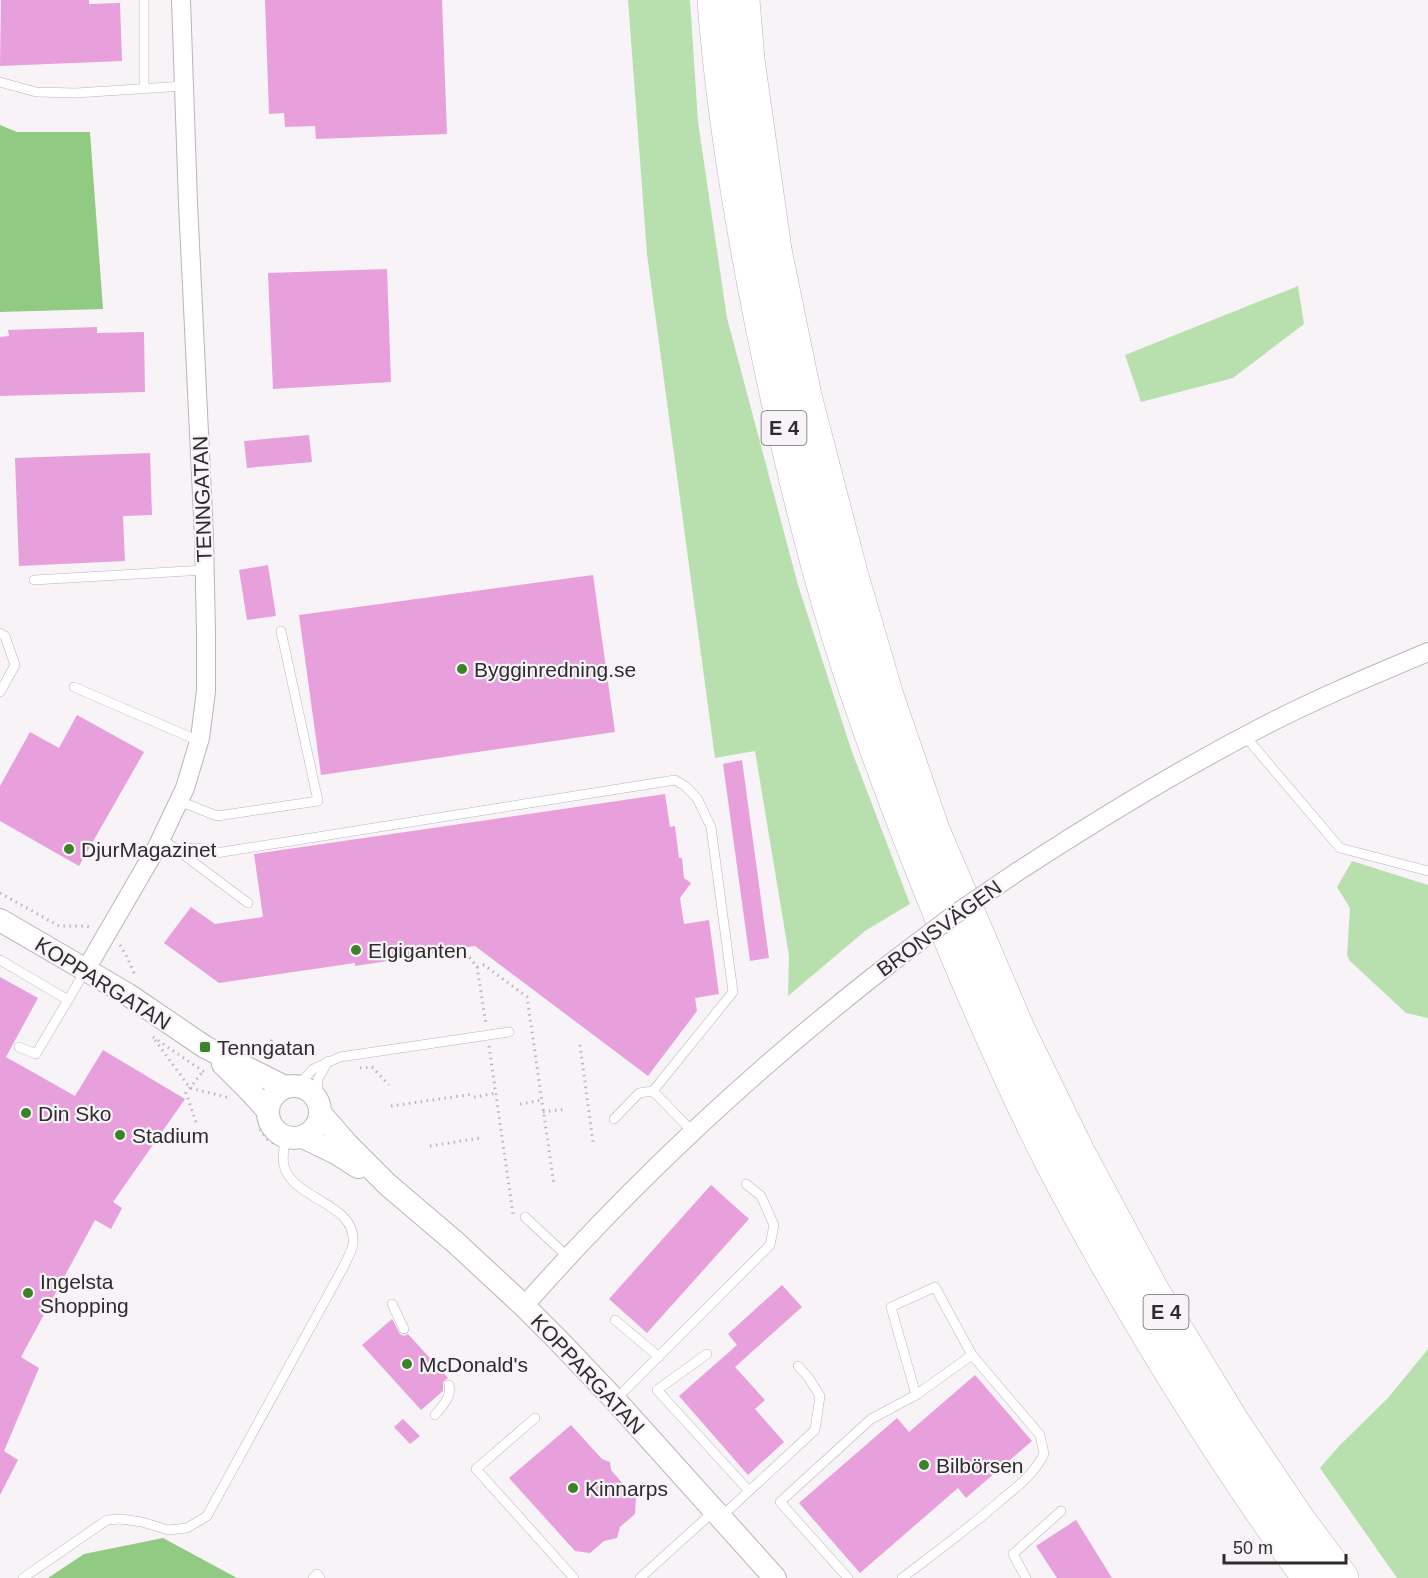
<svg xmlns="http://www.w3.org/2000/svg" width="1428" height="1578" font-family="Helvetica,sans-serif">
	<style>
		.green { fill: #b8e0af }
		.forest { fill: #91ca82 }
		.building { fill: #e7a0dc }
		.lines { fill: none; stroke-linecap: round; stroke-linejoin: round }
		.service-casing { stroke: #b9b5b9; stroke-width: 10 }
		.minor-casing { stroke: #b9b5b9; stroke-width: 20 }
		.tertiary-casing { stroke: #b9b5b9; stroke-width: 24 }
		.motorway-casing { stroke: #b9b5b9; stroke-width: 34 }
		.path { stroke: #bbb6ba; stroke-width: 3; stroke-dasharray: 1.5 4.5; stroke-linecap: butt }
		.service { stroke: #fff; stroke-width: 9 }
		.minor { stroke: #fff; stroke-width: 18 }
		.tertiary { stroke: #fff; stroke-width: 22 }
		.motorway { stroke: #fff; stroke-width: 33 }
		.minor-bridge-casing { stroke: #b9b5b9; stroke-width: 20; stroke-linecap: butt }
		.minor-bridge { stroke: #fff; stroke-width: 18 }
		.poi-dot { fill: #3c8328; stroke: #f8f3f7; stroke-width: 2 }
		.labels { text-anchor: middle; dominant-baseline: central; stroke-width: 4.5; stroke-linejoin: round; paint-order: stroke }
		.shield { fill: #f8f3f7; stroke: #6b686a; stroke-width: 1.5 }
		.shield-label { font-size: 20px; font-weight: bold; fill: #2e2c2e }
		.street-label { font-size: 21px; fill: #2e2c2e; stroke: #f8f3f7 }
		.poi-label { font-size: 21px; fill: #2e2c2e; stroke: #f8f3f7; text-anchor: start }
	</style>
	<rect width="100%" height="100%" fill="#f8f3f7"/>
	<g class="green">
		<polygon points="628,0 690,0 698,122 727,318 798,585 851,749 910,904 865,931 788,996 789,956 755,751 715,758 647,254"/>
		<polygon points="1298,286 1304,324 1233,378 1141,402 1125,355"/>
		<polygon points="1352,861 1428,885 1428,1018 1406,1013 1350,961 1347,955 1350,908 1337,887"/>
		<polygon points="1428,1349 1428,1578 1397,1578 1320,1468 1339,1446 1388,1398"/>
	</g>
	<g class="forest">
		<polygon points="0,125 17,132 90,132 103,309 0,312"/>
		<polygon points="163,1538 237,1578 48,1578 84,1554"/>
	</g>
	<g class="building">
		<polygon points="1,0 89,0 89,4 120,3 122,61 0,66"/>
		<polygon points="265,0 442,0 447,134 316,139 315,126 285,127 284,113 269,114"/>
		<polygon points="387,269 391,382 273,389 268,273"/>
		<polygon points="97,327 97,333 144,332 145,392 0,396 0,337 9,336 8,330"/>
		<polygon points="309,435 312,462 247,468 244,441"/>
		<polygon points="150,453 152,515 123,516 125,561 19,566 15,458"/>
		<polygon points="268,565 276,616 247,620 239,570"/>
		<polygon points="593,575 615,732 321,775 299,615"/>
		<polygon points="77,715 144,752 79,866 0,821 0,786 30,732 59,748"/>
		<polygon points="742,760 769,958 750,961 723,764"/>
		<polygon points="665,794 670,827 675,826 679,858 682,858 684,878 691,883 680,898 684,924 709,920 719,994 695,998 697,1011 648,1076 475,946 446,950 446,952 355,966 355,963 219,983 164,943 191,907 215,924 263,917 254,854"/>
		<polygon points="0,977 38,998 6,1057 75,1096 103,1050 185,1099 113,1202 122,1208 111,1229 95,1220 21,1357 39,1368 4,1451 18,1460 0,1495"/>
		<polygon points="711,1185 749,1219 647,1333 609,1299"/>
		<polygon points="782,1285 802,1307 735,1367 765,1400 755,1409 784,1442 748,1475 679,1396 737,1345 728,1334"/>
		<polygon points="392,1319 400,1334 404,1336 408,1334 448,1378 443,1382 443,1391 421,1410 362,1345"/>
		<polygon points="975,1375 1032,1441 966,1498 958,1488 860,1573 799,1503 897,1418 909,1432"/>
		<polygon points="403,1419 420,1436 410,1444 394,1427"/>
		<polygon points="571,1425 602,1459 610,1462 611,1470 636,1499 635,1514 620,1527 617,1538 604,1541 590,1553 575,1551 509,1478"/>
		<polygon points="1076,1520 1112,1578 1057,1578 1036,1546"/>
	</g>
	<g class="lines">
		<g class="service-casing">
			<g id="service">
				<polyline points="144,0 144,89"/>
				<polyline points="0,82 36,92 76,93 184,86"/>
				<polyline points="34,580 205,570"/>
				<polyline points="0,633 5,636 15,665 0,692"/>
				<polyline points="74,687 199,741"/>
				<polyline points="1245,736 1340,848 1428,871"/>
				<polyline points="179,801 217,816 318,801 281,631"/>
				<polyline points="161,838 248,903"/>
				<path d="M182,854C191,843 204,850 216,853L675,780L685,786L697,798L711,827L733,992L653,1091"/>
				<polyline points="0,960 68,1000 85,971"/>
				<polyline points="19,1047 36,1054 68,1000"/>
				<polyline points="298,1086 313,1069 340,1057 509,1032"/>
				<polyline points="317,1098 318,1079 328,1061"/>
				<polyline points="614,1119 639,1093 653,1091 692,1131"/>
				<polyline points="525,1217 568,1257"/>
				<polyline points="392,1304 404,1329"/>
				<polyline points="615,1320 659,1357"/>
				<polyline points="707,1354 657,1390 749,1491"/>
				<polyline points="615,1400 770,1245 774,1225 761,1196 746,1184"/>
				<path d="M435,1415C442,1406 452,1397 449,1385"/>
				<polyline points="535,1418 476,1469 574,1578"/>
				<polyline points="721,1517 815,1430 820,1396 808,1377 798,1366"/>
				<path d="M23,1578L107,1520L121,1519L142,1522L168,1530L187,1528L207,1516L344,1266C347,1259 352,1251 353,1244C357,1202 294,1201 284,1166C282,1157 284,1146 286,1137"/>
				<polyline points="313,1578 317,1574 320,1578"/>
				<polyline points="640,1578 714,1511"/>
				<polyline points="848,1578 780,1502 871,1419 916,1395"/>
				<path d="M902,1578C935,1553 969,1528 1000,1501C1018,1486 1034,1474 1044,1454L1040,1435L972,1355L935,1287L891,1307L916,1395L972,1355"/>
				<polyline points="1026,1578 1013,1554 1061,1511"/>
			</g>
		</g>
		<g class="minor-casing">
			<g id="minor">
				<path d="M1017,872C1091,824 1167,777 1245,736C1304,704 1366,678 1428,652"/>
				<polyline points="85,971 157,847 185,788 200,738 206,691 206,633 204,537 188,203 181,0"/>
				<path d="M524,1306C635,1180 759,1065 892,962"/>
			</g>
		</g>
		<g class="tertiary-casing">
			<g id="tertiary">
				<polyline points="0,920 127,994 205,1047 285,1087"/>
				<polyline points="223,1064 250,1091 268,1111"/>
				<circle cx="294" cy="1112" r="26"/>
				<polyline points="321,1114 347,1144 388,1185 455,1242 524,1306 558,1340 615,1400 775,1578"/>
				<polyline points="303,1137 336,1153 358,1167"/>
			</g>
		</g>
		<g class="motorway-casing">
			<g id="motorway">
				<path d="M714,0C722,111 741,222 763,331C780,415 799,498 822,581C856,702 901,820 949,936C981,1013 1014,1089 1052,1163C1087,1231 1126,1298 1166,1364C1211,1437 1258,1509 1309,1578"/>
				<polyline points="743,0 748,60 775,250 805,396 851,573 887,696 933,830 1018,1029 1078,1152 1151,1288 1234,1424 1300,1522 1342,1578"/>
			</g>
		</g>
		<g class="path">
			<polyline points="0,893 59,926 86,926 92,928"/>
			<polyline points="120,945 126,955 136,977"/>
			<polyline points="462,948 477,967 486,1024"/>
			<polyline points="477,967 484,965 527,997 554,1185"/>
			<polyline points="153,1037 207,1074"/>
			<polyline points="155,1040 190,1088 230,1098"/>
			<polyline points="580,1045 593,1142"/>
			<polyline points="489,1046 513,1214"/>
			<polyline points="269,1059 272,1035"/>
			<polyline points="360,1068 372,1067 389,1085"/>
			<polyline points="474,1097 496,1093"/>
			<polyline points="520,1104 542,1100"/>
			<polyline points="391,1106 474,1094"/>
			<polyline points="543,1112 566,1109"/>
			<polyline points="196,1122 186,1093 203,1071"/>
			<polyline points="260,1129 267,1139 274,1143"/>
			<polyline points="430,1146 480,1138"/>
		</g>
		<use href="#service" class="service"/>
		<use href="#minor" class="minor"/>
		<use href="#tertiary" class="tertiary"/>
		<use href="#motorway" class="motorway"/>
		<g class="minor-bridge-casing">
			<polyline id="minor-bridge" points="892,962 954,915 1017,872"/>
		</g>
		<use href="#minor-bridge" class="minor-bridge"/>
	</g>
	<g class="poi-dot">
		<circle cx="462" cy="669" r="6"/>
		<circle cx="69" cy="849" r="6"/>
		<circle cx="356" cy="950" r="6"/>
		<rect x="199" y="1041" width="12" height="12" rx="3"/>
		<circle cx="26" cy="1113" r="6"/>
		<circle cx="120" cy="1135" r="6"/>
		<circle cx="28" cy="1293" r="6"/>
		<circle cx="407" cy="1364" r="6"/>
		<circle cx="924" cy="1465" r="6"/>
		<circle cx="573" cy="1488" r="6"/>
	</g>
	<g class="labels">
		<g class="shield">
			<rect x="761.5" y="411" width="45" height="34" rx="4.5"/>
			<rect x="1143.5" y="1295" width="45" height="34" rx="4.5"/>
		</g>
		<g class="shield-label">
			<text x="784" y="428">E 4</text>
			<text x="1166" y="1312">E 4</text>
		</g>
		<g class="street-label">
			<text transform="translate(202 499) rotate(-92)">TENNGATAN</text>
			<text transform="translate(939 928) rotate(-36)">BRONSVÄGEN</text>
			<text transform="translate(103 983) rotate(32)">KOPPARGATAN</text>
			<text transform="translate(588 1374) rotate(47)">KOPPARGATAN</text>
		</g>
		<g class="poi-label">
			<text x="474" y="669">Bygginredning.se</text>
			<text x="81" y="849">DjurMagazinet</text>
			<text x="368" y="950">Elgiganten</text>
			<text x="217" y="1047">Tenngatan</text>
			<text x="38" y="1113">Din Sko</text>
			<text x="132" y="1135">Stadium</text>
			<text x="40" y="1281">Ingelsta<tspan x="40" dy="24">Shopping</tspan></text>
			<text x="419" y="1364">McDonald's</text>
			<text x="936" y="1465">Bilbörsen</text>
			<text x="585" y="1488">Kinnarps</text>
		</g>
	</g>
	<path d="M1224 1554v9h122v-9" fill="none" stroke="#2e2c2e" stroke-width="3"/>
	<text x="1233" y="1554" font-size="18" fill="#2e2c2e" stroke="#f8f3f7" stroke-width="4.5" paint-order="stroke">50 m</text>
</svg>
